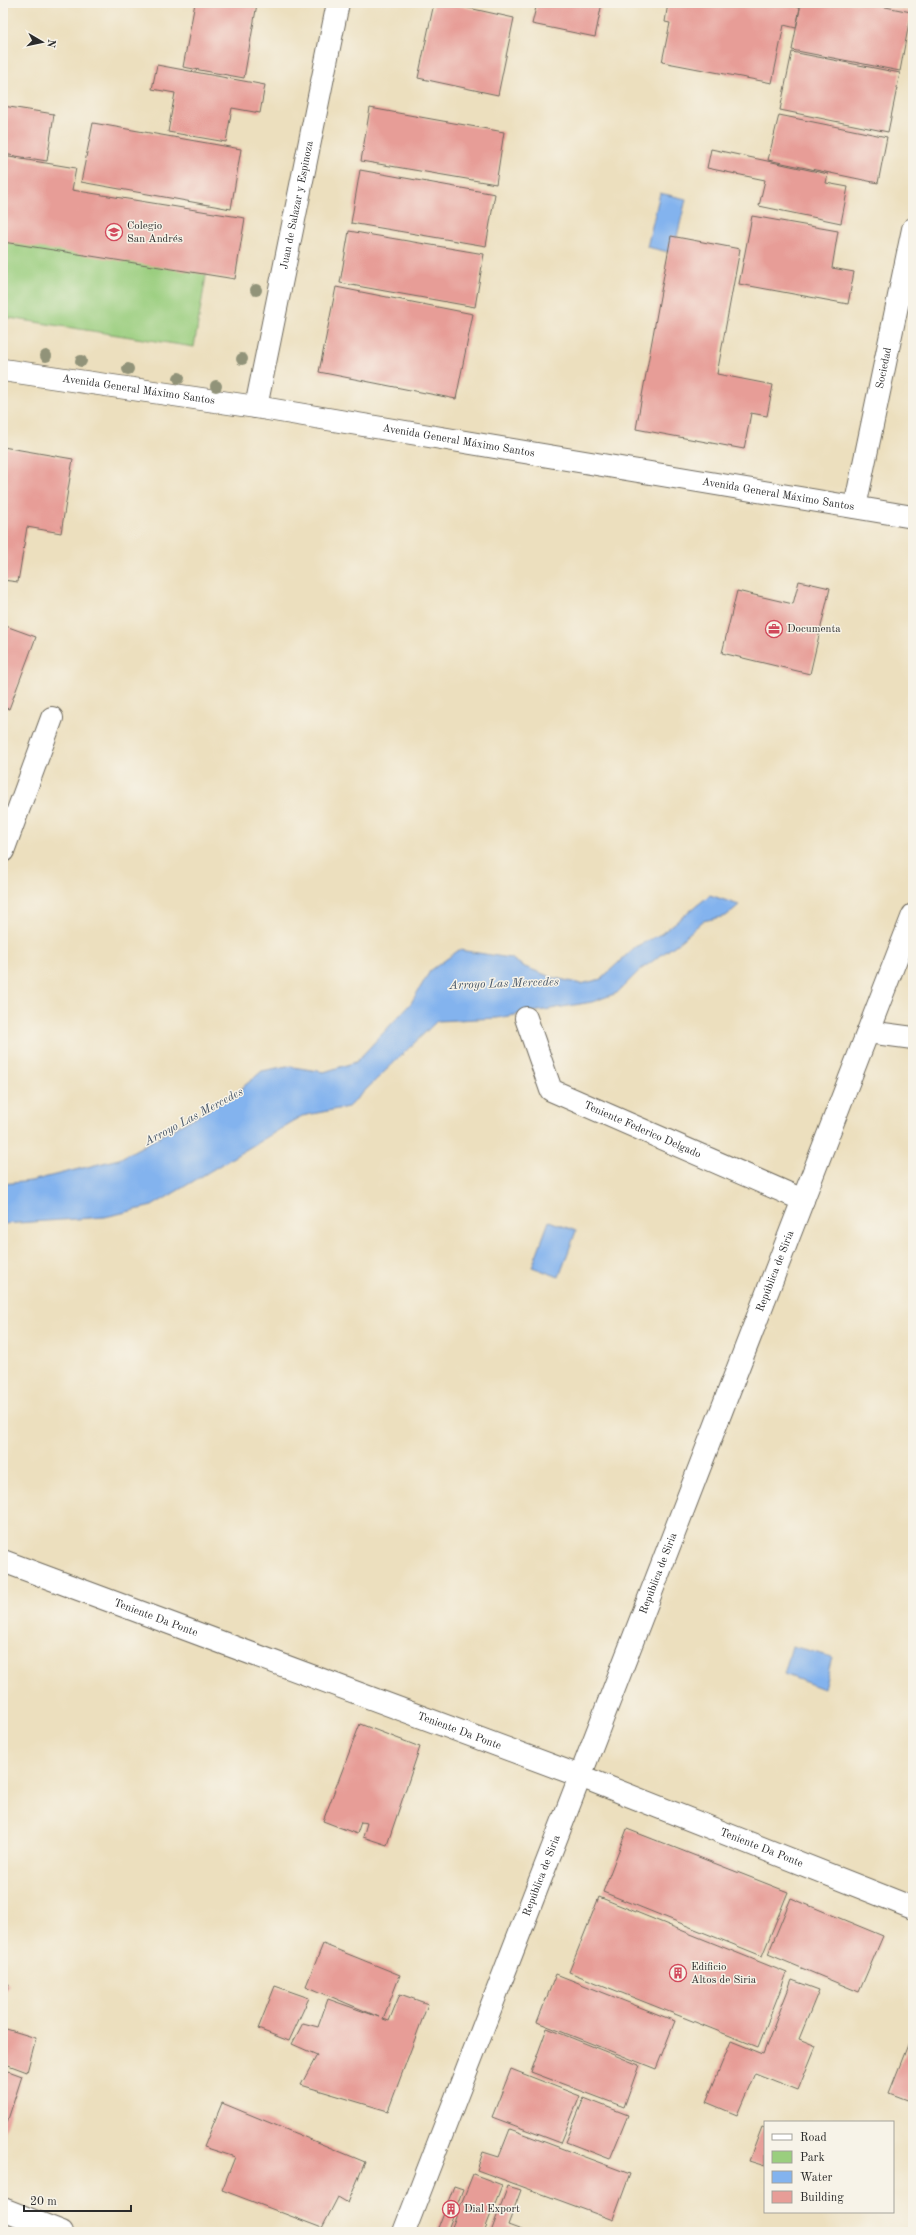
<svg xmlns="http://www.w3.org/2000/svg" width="916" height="2235" font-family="'Old Standard TT',serif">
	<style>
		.green { fill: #9ace7e; stroke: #627c54 }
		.water { fill: #83b3ee; stroke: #576f8c }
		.building { fill: #e79d97 }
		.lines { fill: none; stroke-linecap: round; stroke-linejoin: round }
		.street-casing { stroke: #6f6a5e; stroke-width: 24 }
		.secondary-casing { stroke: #6f6a5e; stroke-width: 24 }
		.primary-casing { stroke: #6f6a5e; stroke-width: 24 }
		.street { stroke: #fff; stroke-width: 22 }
		.secondary { stroke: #fff; stroke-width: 22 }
		.primary { stroke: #fff; stroke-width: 22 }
		.tree { fill: #919379 }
		.labels { text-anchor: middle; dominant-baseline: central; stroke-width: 3; stroke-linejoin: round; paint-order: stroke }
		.street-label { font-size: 11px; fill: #2b2b2b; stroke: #f7f3e8 }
		.poi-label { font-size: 11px; fill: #2b2b2b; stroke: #f7f3e8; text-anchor: start }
		.water-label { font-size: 12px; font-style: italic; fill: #455466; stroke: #f7f3e8 }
	</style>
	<rect width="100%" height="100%" fill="#f7f3e8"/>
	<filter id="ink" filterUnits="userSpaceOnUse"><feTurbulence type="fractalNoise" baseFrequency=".025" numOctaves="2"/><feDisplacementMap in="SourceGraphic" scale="8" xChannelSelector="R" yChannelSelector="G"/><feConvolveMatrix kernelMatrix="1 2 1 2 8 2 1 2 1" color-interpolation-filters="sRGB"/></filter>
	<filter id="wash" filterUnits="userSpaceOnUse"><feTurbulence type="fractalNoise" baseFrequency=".012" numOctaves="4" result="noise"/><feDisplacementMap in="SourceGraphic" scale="16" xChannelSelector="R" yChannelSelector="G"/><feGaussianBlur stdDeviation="0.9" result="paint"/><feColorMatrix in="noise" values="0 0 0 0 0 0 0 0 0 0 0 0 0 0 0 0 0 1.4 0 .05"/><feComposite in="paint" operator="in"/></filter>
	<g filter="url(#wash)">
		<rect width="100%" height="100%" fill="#ecdfbe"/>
		<polygon class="green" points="6,239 207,270 194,347 3,317 3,260"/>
		<g class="water">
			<polygon points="660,193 686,199 673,253 647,247"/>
			<polygon points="710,895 739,905 726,916 703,921 677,944 640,970 617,993 592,1002 497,1018 437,1021 348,1107 302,1116 152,1206 105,1217 3,1224 3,1184 31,1181 119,1159 230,1098 262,1071 287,1066 324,1072 356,1062 411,1003 430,971 459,950 510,958 525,967 551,977 581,984 601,979 635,947 661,934"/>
			<polygon points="549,1221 576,1231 559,1277 532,1267"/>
			<polygon points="792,1646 832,1657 824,1689 784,1674"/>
		</g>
		<g id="blocks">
			<g class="building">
				<polygon points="195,3 257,4 244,78 183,67"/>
				<polygon points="434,3 446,3 514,18 498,95 418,78"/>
				<polygon points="537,3 602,3 595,37 532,24"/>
				<polygon points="668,3 795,3 794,6 800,8 796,28 784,25 772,83 662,62 670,23 665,22"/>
				<polygon points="801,3 865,3 911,12 900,71 792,50"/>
				<polygon points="792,52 900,73 888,132 780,110"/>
				<polygon points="157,65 265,85 260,113 232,108 226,142 168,132 175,93 152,89"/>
				<polygon points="3,106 54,114 47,161 3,154"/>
				<polygon points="370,108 504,132 496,184 361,161"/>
				<polygon points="779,115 887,137 878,183 768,160"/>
				<polygon points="93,123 241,149 231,209 81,182"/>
				<polygon points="711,149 828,174 826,183 848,187 841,223 759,206 765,180 707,168"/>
				<polygon points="3,156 76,168 72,190 245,218 235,279 3,242"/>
				<polygon points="360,170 495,194 486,246 351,223"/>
				<polygon points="752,216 838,231 832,268 854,272 848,304 739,284"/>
				<polygon points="349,231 484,254 475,307 340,283"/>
				<polygon points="671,236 740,249 717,374 773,385 767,416 751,413 744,449 636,429"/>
				<polygon points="336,287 473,314 456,399 319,372"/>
				<polygon points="3,447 73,459 61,533 27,527 18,582 3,580"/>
				<polygon points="799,581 830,588 810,674 722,653 737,591 793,604"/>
				<polygon points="3,625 36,637 9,709 3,707"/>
				<polygon points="360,1724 420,1747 387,1845 363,1837 367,1823 361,1822 357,1834 323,1821"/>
				<polygon points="627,1829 788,1892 762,1956 603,1892"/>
				<polygon points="599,1897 787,1973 758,2047 569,1972"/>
				<polygon points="791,1898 883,1936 859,1992 768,1954"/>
				<polygon points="323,1944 400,1975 383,2019 389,2021 400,1994 428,2004 388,2111 301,2085 317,2055 292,2044 303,2023 318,2027 328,1999 379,2017 306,1986"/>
				<polygon points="556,1974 675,2021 656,2069 537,2022"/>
				<polygon points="792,1980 819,1990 799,2039 816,2046 798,2090 755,2073 737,2115 706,2102 731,2041 763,2054"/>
				<polygon points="3,1982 9,1984 3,1998"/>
				<polygon points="275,1986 309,1998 289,2041 258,2029"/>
				<polygon points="3,2028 36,2038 27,2072 3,2063"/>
				<polygon points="547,2028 639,2065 624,2107 531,2072"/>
				<polygon points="913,2032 913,2102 889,2093"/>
				<polygon points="3,2069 22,2076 3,2135"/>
				<polygon points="511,2069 580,2096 561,2143 492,2117"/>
				<polygon points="584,2098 628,2115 610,2159 566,2142"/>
				<polygon points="222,2103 365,2162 348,2203 338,2197 322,2228 222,2190 235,2157 204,2147"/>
				<polygon points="762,2127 765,2128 765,2166 749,2161"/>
				<polygon points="510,2129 630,2174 613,2220 477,2170 483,2152 499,2157"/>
				<polygon points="473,2174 502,2185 484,2232 450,2232"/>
				<polygon points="454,2186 463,2189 447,2232 438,2228"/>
				<polygon points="508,2186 521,2190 508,2225 527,2232 491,2232"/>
			</g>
		</g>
	</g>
	<g filter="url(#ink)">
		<use href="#blocks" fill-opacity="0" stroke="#6f6a5e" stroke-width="1"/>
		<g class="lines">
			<g class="street-casing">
				<g id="street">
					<path id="s1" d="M855,507L913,229"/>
					<polyline points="3,851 52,718"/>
					<path id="s2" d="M526,1018L551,1090L803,1200"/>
					<polyline points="868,1032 913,1038"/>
					<path id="s3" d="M3,1561L580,1776L913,1908"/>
					<polyline points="3,2209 62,2232"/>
				</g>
			</g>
			<g class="secondary-casing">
				<g id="secondary">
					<path id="s4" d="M256,407L338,3"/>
					<path id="s5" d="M404,2232L913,915"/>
				</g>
			</g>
			<g class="primary-casing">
				<g id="primary">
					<path id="s6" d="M3,370L256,407L913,517"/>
				</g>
			</g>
			<use href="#street" class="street"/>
			<use href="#secondary" class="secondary"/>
			<use href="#primary" class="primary"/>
		</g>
		<g class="tree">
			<circle cx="256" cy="290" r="6"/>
			<circle cx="46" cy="356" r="6"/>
			<circle cx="242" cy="359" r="6"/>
			<circle cx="81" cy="361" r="6"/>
			<circle cx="128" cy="369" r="6"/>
			<circle cx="179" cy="378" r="6"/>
			<circle cx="216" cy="386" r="6"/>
		</g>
	</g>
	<defs>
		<g id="school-ring" transform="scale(0.9)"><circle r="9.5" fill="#f7f3e8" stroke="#d1495b" stroke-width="1.5"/><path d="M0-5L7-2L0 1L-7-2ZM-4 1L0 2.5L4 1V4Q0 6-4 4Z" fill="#d1495b"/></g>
		<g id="office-ring" transform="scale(0.9)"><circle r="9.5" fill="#f7f3e8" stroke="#d1495b" stroke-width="1.5"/><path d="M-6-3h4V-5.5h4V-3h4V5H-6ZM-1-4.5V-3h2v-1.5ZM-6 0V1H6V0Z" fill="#d1495b"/></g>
		<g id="building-ring" transform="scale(0.9)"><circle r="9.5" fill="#f7f3e8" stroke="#d1495b" stroke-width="1.5"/><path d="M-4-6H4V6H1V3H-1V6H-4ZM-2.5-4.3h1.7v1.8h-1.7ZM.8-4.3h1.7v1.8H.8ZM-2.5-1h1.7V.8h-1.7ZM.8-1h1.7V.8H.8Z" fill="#d1495b"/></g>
	</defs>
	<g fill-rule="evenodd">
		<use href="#school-ring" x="114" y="232"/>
		<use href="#office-ring" x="774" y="629"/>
		<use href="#building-ring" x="678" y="1973"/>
		<use href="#building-ring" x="451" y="2209"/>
	</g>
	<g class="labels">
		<g class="street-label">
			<text stroke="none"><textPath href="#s4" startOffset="206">Juan de Salazar y Espinoza</textPath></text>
			<text stroke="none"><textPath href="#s1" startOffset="142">Sociedad</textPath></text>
			<text stroke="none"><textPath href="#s6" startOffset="137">Avenida General Máximo Santos</textPath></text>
			<text stroke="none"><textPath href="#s6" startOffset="461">Avenida General Máximo Santos</textPath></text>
			<text stroke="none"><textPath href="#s6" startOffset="785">Avenida General Máximo Santos</textPath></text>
			<text stroke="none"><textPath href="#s2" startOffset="176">Teniente Federico Delgado</textPath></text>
			<text stroke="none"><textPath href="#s5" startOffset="1030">República de Siria</textPath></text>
			<text stroke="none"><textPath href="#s5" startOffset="706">República de Siria</textPath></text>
			<text stroke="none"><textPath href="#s3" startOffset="163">Teniente Da Ponte</textPath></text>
			<text stroke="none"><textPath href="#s3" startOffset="487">Teniente Da Ponte</textPath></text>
			<text stroke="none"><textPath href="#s3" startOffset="811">Teniente Da Ponte</textPath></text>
			<text stroke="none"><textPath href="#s5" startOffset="382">República de Siria</textPath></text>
		</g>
		<g class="poi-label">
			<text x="127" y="226">Colegio<tspan x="127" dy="13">San Andrés</tspan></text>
			<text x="787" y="629">Documenta</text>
			<text x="691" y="1967">Edificio<tspan x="691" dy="13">Altos de Siria</tspan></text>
			<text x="464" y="2209">Dial Export</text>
		</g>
		<g class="water-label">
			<text transform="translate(504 984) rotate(-2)">Arroyo Las Mercedes</text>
			<text transform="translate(194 1117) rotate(-28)">Arroyo Las Mercedes</text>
		</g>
	</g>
	<rect width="916" height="2235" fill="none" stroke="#f7f3e8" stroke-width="16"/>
	<rect x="764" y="2121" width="130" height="92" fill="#f7f3e8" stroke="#a5a39c"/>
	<rect x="772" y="2134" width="20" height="6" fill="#ffffff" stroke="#a5a39c"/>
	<text x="800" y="2141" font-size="12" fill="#2b2b2b">Road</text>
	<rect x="772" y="2151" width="20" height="12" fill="#9ace7e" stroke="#a5a39c"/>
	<text x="800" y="2161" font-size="12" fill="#2b2b2b">Park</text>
	<rect x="772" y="2171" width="20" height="12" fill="#83b3ee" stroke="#a5a39c"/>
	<text x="800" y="2181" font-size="12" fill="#2b2b2b">Water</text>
	<rect x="772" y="2191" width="20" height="12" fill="#e79d97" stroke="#a5a39c"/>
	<text x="800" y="2201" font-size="12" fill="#2b2b2b">Building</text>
	<g transform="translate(42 42) rotate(99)" stroke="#f7f3e8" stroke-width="3" paint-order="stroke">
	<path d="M0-3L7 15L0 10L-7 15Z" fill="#2b2b2b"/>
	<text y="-6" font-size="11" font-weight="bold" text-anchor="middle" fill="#2b2b2b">N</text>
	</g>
	<path d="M24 2205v6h107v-6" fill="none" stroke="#2b2b2b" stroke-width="2"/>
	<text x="30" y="2205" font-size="12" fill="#2b2b2b" stroke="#f7f3e8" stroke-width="3" paint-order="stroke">20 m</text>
</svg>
